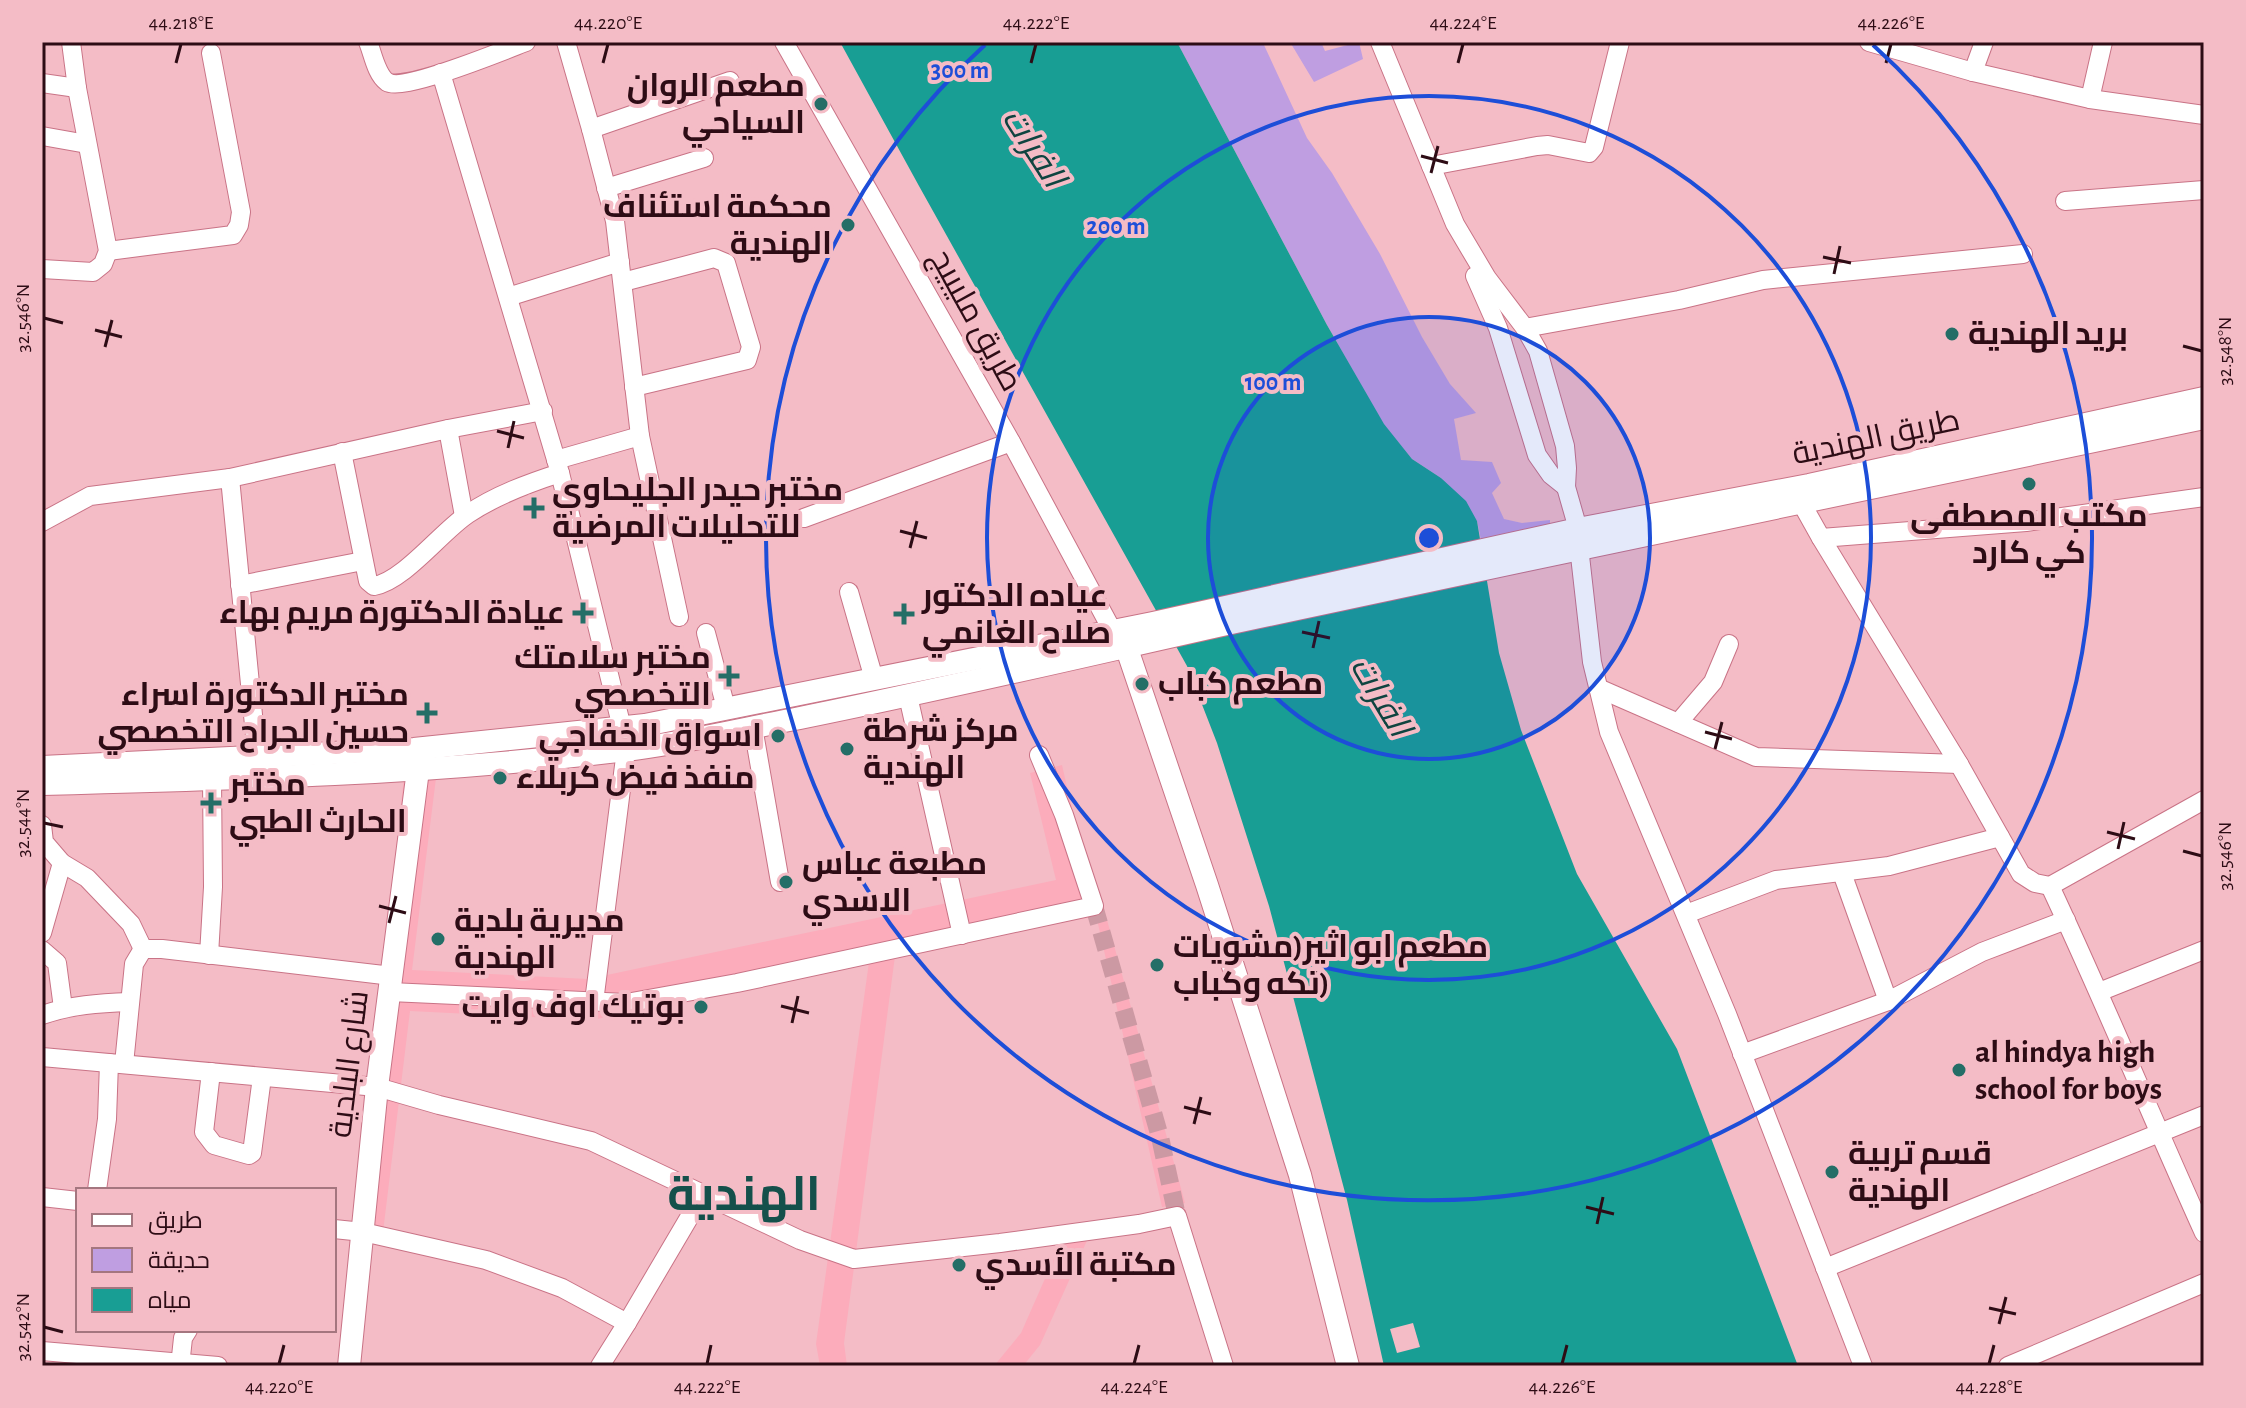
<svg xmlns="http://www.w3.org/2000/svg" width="2246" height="1408" font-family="'Alegreya Sans',Cairo,sans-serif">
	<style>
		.built { fill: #fcacbb }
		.green { fill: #bf9ee1 }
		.water { fill: #189e94 }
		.pier { fill: #f4bcc6 }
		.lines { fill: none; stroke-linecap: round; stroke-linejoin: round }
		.minor-tunnel { stroke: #cc99a3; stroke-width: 18; stroke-dasharray: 18 9; stroke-linecap: butt }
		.minor-casing { stroke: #c97386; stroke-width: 20 }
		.major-casing { stroke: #c97386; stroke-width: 24 }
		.minor { stroke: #fff; stroke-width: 18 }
		.major { stroke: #fff; stroke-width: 22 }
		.ticks { fill: none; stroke: #2d0c15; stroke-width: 3 }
		.ring { fill: none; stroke: #1d4ed8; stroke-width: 4 }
		.poi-dot { fill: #246e67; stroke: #f4bcc6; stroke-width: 3 }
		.labels { text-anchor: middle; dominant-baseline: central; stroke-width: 8; stroke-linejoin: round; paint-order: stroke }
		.poi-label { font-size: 32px; font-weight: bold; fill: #2d0c15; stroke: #f4bcc6; text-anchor: start }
		.street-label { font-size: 32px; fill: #2d0c15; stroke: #f4bcc6 }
		.water-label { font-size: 34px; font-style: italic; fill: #0f4440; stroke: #f4bcc6 }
		.town-label { font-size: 48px; font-weight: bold; fill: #14504b; stroke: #f4bcc6 }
		.centre { fill: #1d4ed8; stroke: #f4bcc6; stroke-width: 4 }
		.ring-label { font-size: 24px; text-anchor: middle; font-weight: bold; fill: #1d4ed8; stroke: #f4bcc6; stroke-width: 8; stroke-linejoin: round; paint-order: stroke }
		.neatline { fill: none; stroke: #2d0c15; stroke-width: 3 }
		.ticks-label { font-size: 20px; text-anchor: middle; fill: #2d0c15 }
	</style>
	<rect width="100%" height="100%" fill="#f4bcc6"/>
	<g class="built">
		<polygon points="1062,765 1087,874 1104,909 1185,1203 1162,1207 1096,915 895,956 844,1343 847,1366 820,1366 816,1344 869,962 592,1020 410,1011 383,1232 354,1224 404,777 436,778 412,970 588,979 1056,880 1030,773"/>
		<polygon points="1094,1225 1040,1345 1023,1366 994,1366 1021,1333 1066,1231"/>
	</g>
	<g class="green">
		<polygon points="1177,42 1272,42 1264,45 1307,138 1332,173 1380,254 1422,337 1450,384 1476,413 1454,419 1461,460 1492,462 1501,483 1492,493 1504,519 1522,523 1550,520 1550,527 1481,540 1477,521 1441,478 1412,459 1384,425 1327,325"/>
		<polygon points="1290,42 1321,42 1325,51 1359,42 1363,59 1314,82"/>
	</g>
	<polygon class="water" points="840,42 1177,42 1327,325 1384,424 1412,459 1441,478 1466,501 1477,521 1499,653 1521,730 1577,874 1677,1049 1798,1366 1384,1366 1347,1200 1269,906 1217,743 1187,666 919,186"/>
	<polygon class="pier" points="1413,1323 1420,1347 1397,1353 1390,1329"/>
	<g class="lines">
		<polyline class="minor-tunnel" points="1094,906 1160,1137 1177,1216"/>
		<g class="minor-casing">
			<g id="minor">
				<path d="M368,42C373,54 376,74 387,82C403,92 505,50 526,42"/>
				<polyline points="566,42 591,129 615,221 640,436 679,617"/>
				<polyline points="784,42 1011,442 1112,630"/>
				<polyline points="1380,42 1455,224 1487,278 1525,328 1538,351 1565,446 1567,468 1566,487 1578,529"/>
				<polyline points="1869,42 1973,72 2090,99 2204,115"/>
				<polyline points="1973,72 1984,42"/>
				<polyline points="441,73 560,473 622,728"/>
				<polyline points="42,83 77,88"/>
				<polyline points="2090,99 2103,42"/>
				<polyline points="591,129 730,81"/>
				<polyline points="42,136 87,144"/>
				<polyline points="1431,166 1537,146 1548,145 1589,153 1594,147 1620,42"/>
				<polyline points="606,188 704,158"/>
				<polyline points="2065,201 2204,190"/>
				<polyline points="108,251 233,235 239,225 241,212 211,53"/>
				<polyline points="42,269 93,272 103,264 108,251 77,88 71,42"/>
				<polyline points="1475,276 1498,328 1537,455 1551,475 1566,487"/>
				<polyline points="623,282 714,258 726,263 751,347 747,360 634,387"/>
				<polyline points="508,297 620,262"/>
				<polyline points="1525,328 1679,300 1763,280 2023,254"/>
				<polyline points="448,429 464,516"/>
				<path d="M342,452L368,581L374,586C404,581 442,531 468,514C496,495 529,483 560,473"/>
				<polyline points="556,460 640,436"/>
				<polyline points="230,478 257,756"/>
				<polyline points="1802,504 1821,538 1959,764 2021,874 2035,883 2050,886 2204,800"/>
				<polyline points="804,518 1011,442"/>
				<polyline points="42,522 90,496 230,478 448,429 543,411"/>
				<polyline points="1821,538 2026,522 2204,497"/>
				<polyline points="1579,547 1592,662 1609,732 1727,1014 1863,1366"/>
				<polyline points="240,585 363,561"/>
				<polyline points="849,592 874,679"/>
				<polyline points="706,633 726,708"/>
				<polyline points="1598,688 1756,757 1959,764"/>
				<polyline points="908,696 962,935"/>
				<polyline points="1678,723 1713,682 1729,644"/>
				<polyline points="753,727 780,882"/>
				<polyline points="42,825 44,842 62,863 87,878 131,924 143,949"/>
				<polyline points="1842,873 1888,1001"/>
				<path d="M2050,886C2104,1001 2152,1118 2204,1233"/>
				<polyline points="1686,914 1776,880 1889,866 2000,837"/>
				<polyline points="42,933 62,863"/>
				<polyline points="42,950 57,963 63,1008"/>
				<polyline points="209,955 213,887 212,779"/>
				<polyline points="390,992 626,1003 737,983 1094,906 1064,815 1039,755"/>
				<polyline points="2099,992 2204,950"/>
				<polyline points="594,1002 626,750"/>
				<path d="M42,1015C71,1005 99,1003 130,1002"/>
				<polyline points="1742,1054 1888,1001 1982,952 2066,920"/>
				<polyline points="42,1057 377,1087 439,1105 591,1141 800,1240 854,1259 1000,1243 1139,1224 1177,1216 1224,1366"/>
				<polyline points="124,1064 134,964 143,949 162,949 392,976"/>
				<polyline points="211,1072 204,1132 214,1145 249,1155 252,1153 262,1077"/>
				<polyline points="97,1190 107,1119 109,1063"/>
				<polyline points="42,1197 78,1201"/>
				<polyline points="334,1229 363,1232 486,1260 562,1288 627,1323"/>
				<polyline points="1825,1268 2204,1115"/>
				<polyline points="42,1351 218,1366"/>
				<polyline points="180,1366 183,1338 188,1330"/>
				<polyline points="600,1366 627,1323 703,1194"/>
				<polyline points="2008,1366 2204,1283"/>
			</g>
		</g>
		<g class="major-casing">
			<g id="major">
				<polyline points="1126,646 1207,885 1300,1175 1348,1366"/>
				<polyline points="42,767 414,749 645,725 1153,623 1578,529 1809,485 2204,398"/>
				<path d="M42,784C237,779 432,774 626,750C685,743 742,729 800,718C944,689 1088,655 1231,623C1555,553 1880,487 2204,418"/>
				<polyline points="349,1366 377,1087 418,770"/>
			</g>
		</g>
		<use href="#minor" class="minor"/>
		<use href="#major" class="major"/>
	</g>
	<path class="ticks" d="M176,63L181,44M603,63L608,44M1031,63L1036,44M1458,63L1463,44M1886,63L1891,44M1421,156L1448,163M1431,173L1438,146M1823,257L1851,263M1834,274L1840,246M44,318L63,323M95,330L122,337M2183,346L2202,351M105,347L112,320M497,431L524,438M508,448L514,421M900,531L927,538M910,548L917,521M1302,632L1330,638M1313,648L1319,621M1705,732L1732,739M1715,749L1722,722M44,823L63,827M2107,832L2135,839M2118,849L2124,822M2183,851L2202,856M379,906L406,913M389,923L396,896M781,1006L809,1013M792,1023L798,996M1184,1107L1211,1114M1194,1124L1201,1097M1586,1207L1614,1214M1597,1224L1603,1197M1989,1308L2016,1314M1999,1324L2006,1297M44,1327L63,1332M279,1364L284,1345M707,1364L711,1345M1134,1364L1139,1345M1562,1364L1567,1345M1989,1364L1994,1345"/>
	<circle cx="1429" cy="538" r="221" fill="#1d4ed8" fill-opacity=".12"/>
	<g class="ring">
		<circle cx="1429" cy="538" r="221"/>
		<circle cx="1429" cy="538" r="442"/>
		<path d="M1873 45A663 663 0 1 1 985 45"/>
	</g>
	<g class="poi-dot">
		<circle cx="821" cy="104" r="8"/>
		<circle cx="848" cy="225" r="8"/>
		<circle cx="1952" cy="334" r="8"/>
		<circle cx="2029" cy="484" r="8"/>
		<path d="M530 496h8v8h8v8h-8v8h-8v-8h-8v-8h8z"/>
		<path d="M579 601h8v8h8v8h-8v8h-8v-8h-8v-8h8z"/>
		<path d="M900 602h8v8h8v8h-8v8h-8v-8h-8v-8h8z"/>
		<path d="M725 664h8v8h8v8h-8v8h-8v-8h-8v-8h8z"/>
		<circle cx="1142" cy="684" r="8"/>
		<path d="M423 701h8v8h8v8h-8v8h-8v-8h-8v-8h8z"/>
		<circle cx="778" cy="736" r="8"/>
		<circle cx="847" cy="749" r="8"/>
		<circle cx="500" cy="778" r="8"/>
		<path d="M207 791h8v8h8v8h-8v8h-8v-8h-8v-8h8z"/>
		<circle cx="786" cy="882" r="8"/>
		<circle cx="438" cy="939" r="8"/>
		<circle cx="1157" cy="965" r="8"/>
		<circle cx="701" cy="1007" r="8"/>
		<circle cx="1959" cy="1070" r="8"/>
		<circle cx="1832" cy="1172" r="8"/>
		<circle cx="959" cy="1265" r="8"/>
	</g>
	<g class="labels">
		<g class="poi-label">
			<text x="805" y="86" text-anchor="end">مطعم الروان<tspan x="805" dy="37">السياحي</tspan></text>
			<text x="832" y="207" text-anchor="end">محكمة استئناف<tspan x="832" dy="37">الهندية</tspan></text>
			<text x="1968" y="334">بريد الهندية</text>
			<text x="552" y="490">مختبر حيدر الجليحاوي<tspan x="552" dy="37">للتحليلات المرضية</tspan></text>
			<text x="2029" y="516" text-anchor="middle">مكتب المصطفى<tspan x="2029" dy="37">كي كارد</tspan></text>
			<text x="922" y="596">عياده الدكتور<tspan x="922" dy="37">صلاح الغانمي</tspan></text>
			<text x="565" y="613" text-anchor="end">عيادة الدكتورة مريم بهاء</text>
			<text x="711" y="658" text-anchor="end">مختبر سلامتك<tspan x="711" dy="37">التخصصي</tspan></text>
			<text x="1158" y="684">مطعم كباب</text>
			<text x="409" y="695" text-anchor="end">مختبر الدكتورة اسراء<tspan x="409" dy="37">حسين الجراح التخصصي</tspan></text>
			<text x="863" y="731">مركز شرطة<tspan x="863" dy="37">الهندية</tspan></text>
			<text x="762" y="736" text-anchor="end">اسواق الخفاجي</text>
			<text x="516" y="778">منفذ فيض كربلاء</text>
			<text x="229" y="785">مختبر<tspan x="229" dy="37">الحارث الطبي</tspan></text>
			<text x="802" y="864">مطبعة عباس<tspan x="802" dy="37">الاسدي</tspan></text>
			<text x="454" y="921">مديرية بلدية<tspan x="454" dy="37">الهندية</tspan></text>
			<text x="1173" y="947">مطعم ابو اثير(مشويات<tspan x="1173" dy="37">تكه وكباب)</tspan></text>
			<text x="685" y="1007" text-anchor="end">بوتيك اوف وايت</text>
			<text x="1975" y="1052">al hindya high<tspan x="1975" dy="37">school for boys</tspan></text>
			<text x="1848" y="1154">قسم تربية<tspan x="1848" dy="37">الهندية</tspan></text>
			<text x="975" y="1265">مكتبة الأسدي</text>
		</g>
		<g class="street-label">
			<text transform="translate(976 320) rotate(61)">طريق مليبيج</text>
			<text transform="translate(1876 437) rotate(-12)">طريق الهندية</text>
			<text transform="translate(349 1064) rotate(-83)">شارع البلدية</text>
		</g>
		<g class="water-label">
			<text transform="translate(1033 148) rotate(57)">الفرات</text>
			<text transform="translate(1380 697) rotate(59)">الفرات</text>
		</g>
		<g class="town-label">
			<text x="744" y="1196">الهندية</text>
		</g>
	</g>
	<circle cx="1429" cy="538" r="12" class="centre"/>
	<g class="ring-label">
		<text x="960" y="78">300 m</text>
		<text x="1116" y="234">200 m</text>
		<text x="1273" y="390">100 m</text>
	</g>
	<rect width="2246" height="1408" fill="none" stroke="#f4bcc6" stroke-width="88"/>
	<rect x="76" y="1188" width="260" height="144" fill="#f4bcc6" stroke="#a4767f" stroke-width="2"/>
	<rect x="92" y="1214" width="40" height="12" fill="#ffffff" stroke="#a4767f" stroke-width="2"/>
	<text x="148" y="1228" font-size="24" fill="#2d0c15">طريق</text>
	<rect x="92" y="1248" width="40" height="24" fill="#bf9ee1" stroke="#a4767f" stroke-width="2"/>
	<text x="148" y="1268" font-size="24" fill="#2d0c15">حديقة</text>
	<rect x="92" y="1288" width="40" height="24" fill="#189e94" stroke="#a4767f" stroke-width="2"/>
	<text x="148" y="1308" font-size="24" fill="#2d0c15">مياه</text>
	<rect x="44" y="44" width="2158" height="1320" class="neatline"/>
	<g class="ticks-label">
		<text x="181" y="29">44.218°E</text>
		<text x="608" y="29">44.220°E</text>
		<text x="1036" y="29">44.222°E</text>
		<text x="1463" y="29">44.224°E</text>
		<text x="1891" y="29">44.226°E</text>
		<text transform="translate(22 318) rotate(-90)" y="7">32.546°N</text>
		<text transform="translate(2224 351) rotate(-90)" y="7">32.548°N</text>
		<text transform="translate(22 823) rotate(-90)" y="7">32.544°N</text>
		<text transform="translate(2224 856) rotate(-90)" y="7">32.546°N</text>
		<text transform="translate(22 1327) rotate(-90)" y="7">32.542°N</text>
		<text x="279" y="1393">44.220°E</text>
		<text x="707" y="1393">44.222°E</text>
		<text x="1134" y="1393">44.224°E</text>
		<text x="1562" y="1393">44.226°E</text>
		<text x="1989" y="1393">44.228°E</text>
	</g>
</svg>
